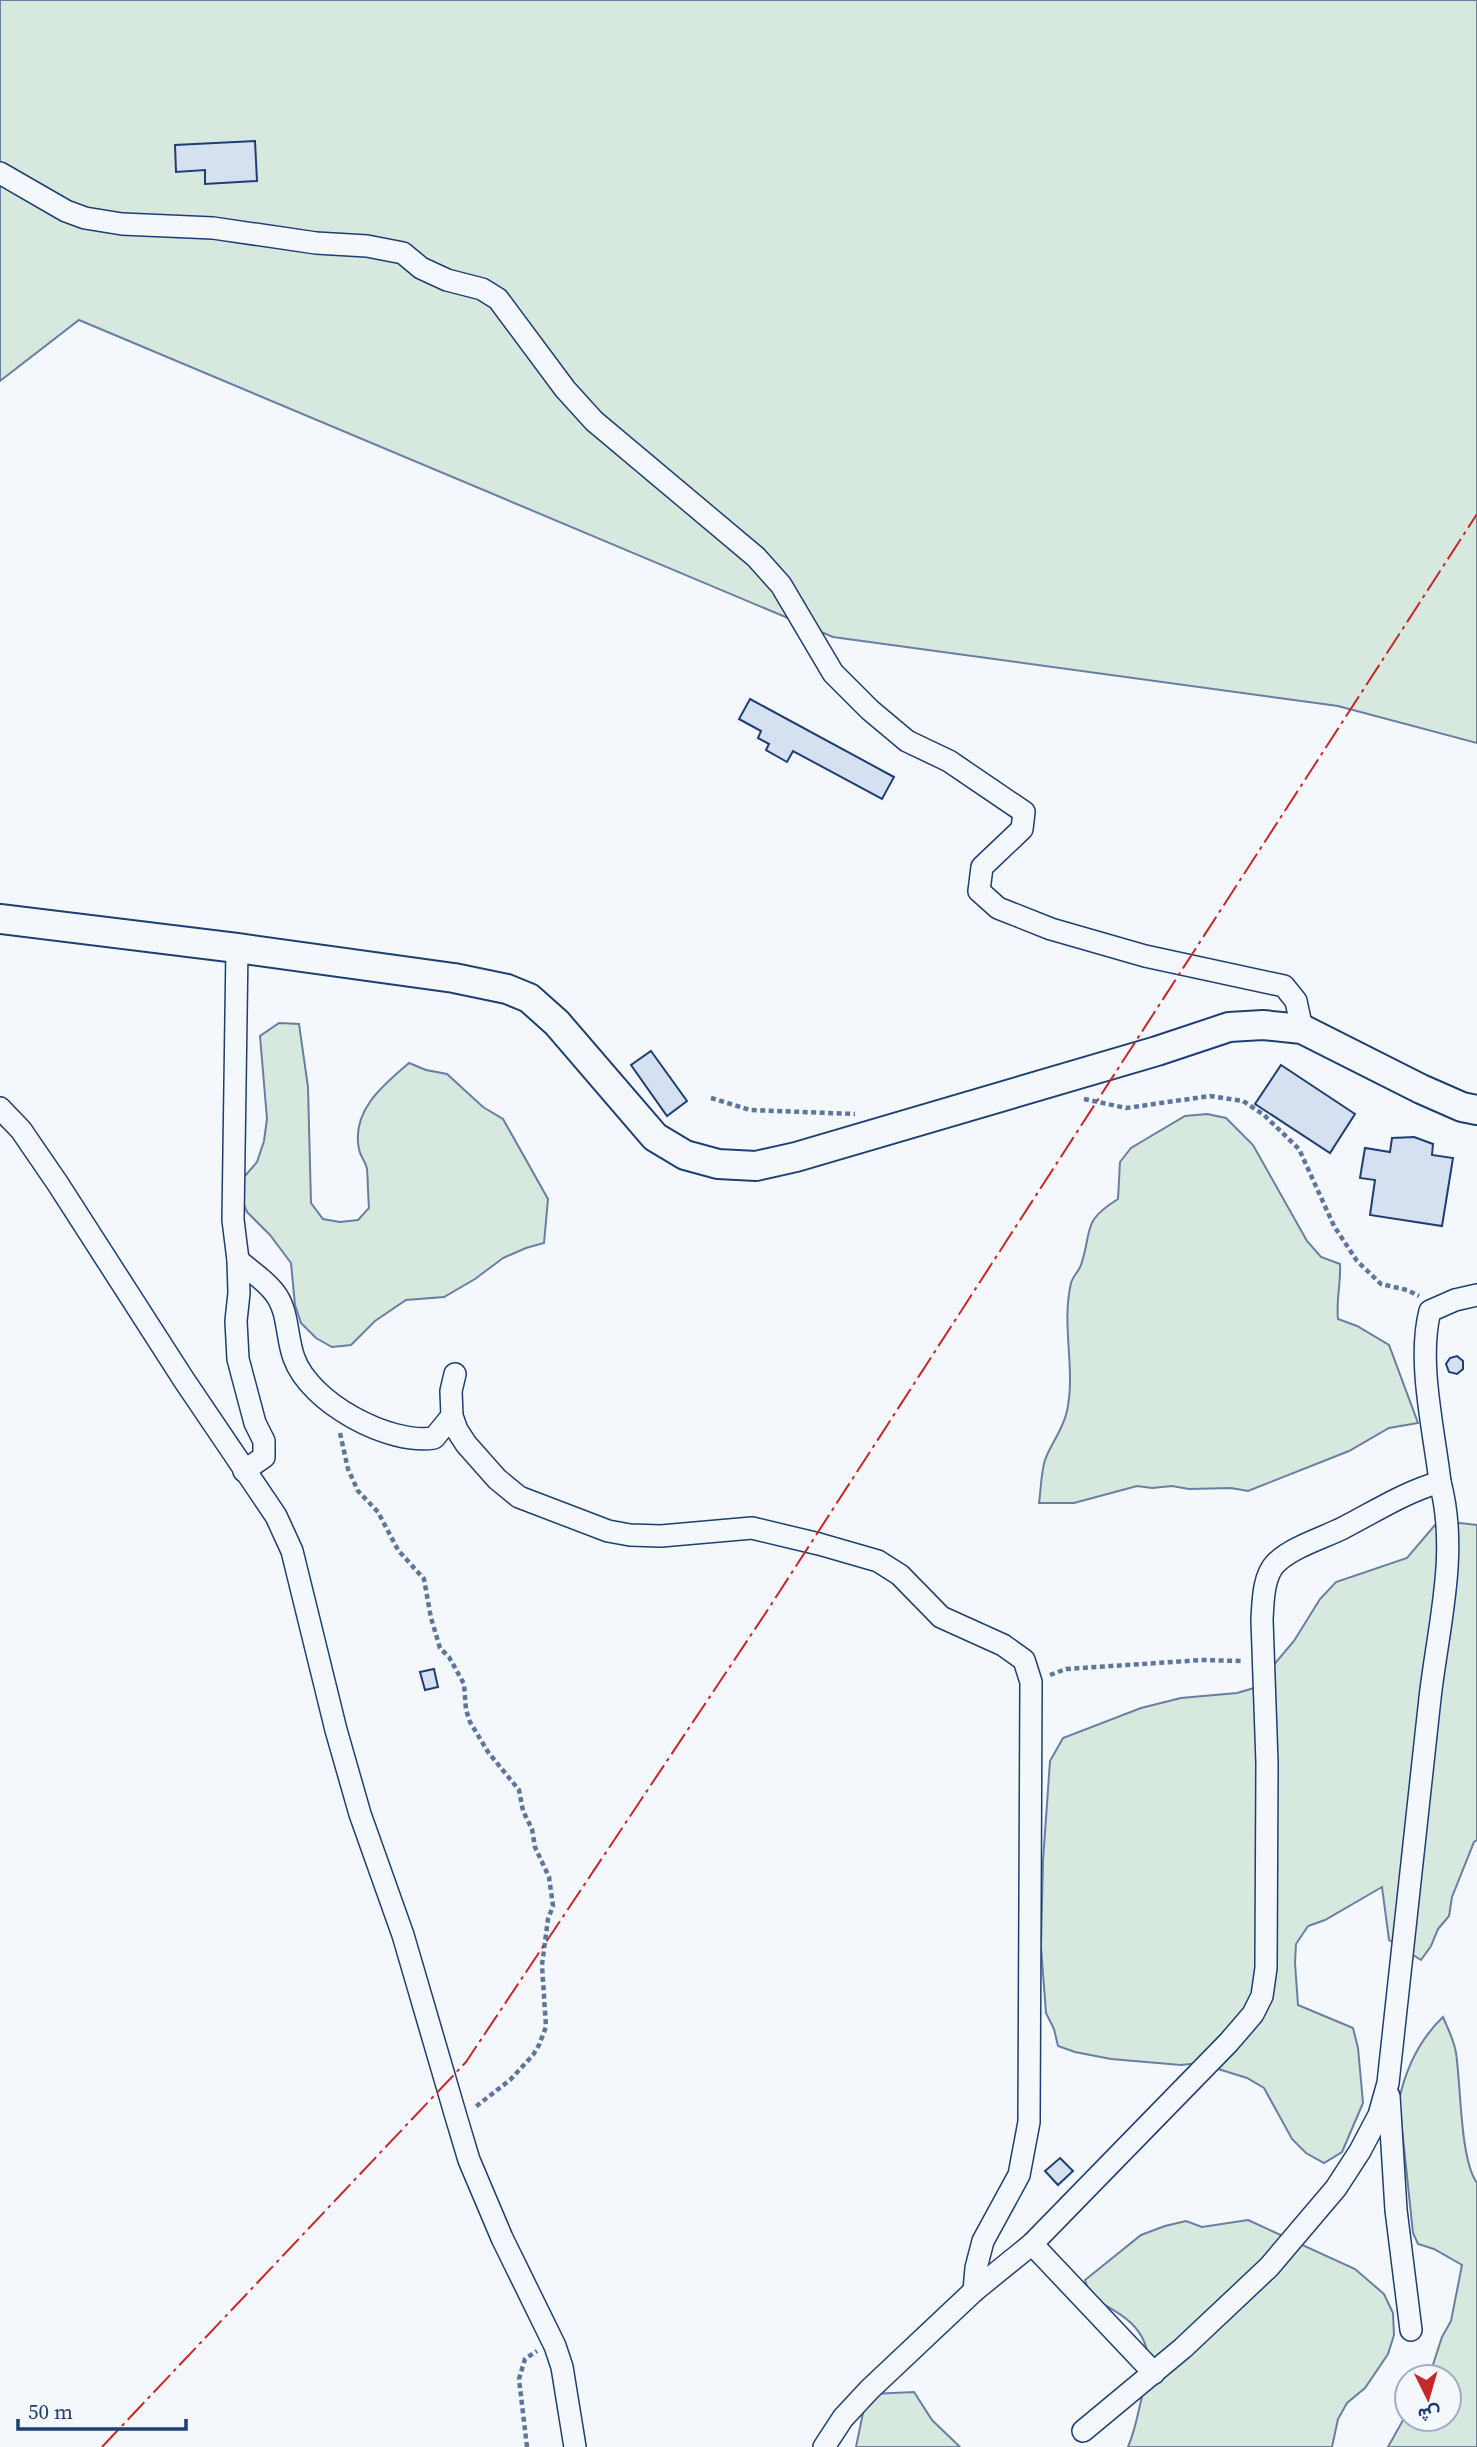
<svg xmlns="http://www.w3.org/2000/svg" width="1477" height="2447" font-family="'Source Serif 4',Vazirmatn,serif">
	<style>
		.green { fill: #d7e8df; stroke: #687fa3; stroke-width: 2 }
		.building { fill: #d5e0f0; stroke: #1d3f73; stroke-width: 2 }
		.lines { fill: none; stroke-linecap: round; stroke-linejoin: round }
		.street-casing { stroke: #1d3f73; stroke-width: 24 }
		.secondary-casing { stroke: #1d3f73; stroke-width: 32 }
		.path { stroke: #5e769c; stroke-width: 4.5; stroke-dasharray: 5 3.5; stroke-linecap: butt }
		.street { stroke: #f4f7fb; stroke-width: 21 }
		.secondary { stroke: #f4f7fb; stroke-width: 28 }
		.power { stroke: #c62828; stroke-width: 2; stroke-dasharray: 24 5 3.5 5; stroke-linecap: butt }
	</style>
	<rect width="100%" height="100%" fill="#f4f7fb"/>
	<g class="green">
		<polygon points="0,0 1477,0 1477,743 1338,706 833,637 79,320 0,381"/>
		<path d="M279,1023L299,1024L308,1087L311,1203L323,1219L340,1222L358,1220L369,1208C368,1195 368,1182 367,1169C366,1162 360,1156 359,1149C351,1111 383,1085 409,1063L426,1070L447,1074L483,1107L503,1119L548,1199L544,1243L526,1248L503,1258L475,1279L444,1297L406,1300L375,1321L351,1345L332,1347L316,1338L301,1323L295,1305L291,1263L270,1235L247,1212L240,1195L244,1177L257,1162L264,1141L267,1119L260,1036Z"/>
		<path d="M1207,1114L1226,1118L1253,1145L1307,1241L1321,1257L1340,1264C1341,1283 1336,1300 1338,1319L1357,1326L1389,1345L1418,1423L1389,1428L1349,1451L1248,1491L1231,1488L1189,1489L1172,1486L1152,1488L1137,1486L1074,1503H1039C1041,1489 1041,1473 1045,1460C1051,1443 1063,1430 1067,1411C1076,1369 1061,1326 1071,1283C1073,1276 1079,1271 1081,1265C1093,1229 1081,1222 1118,1199L1120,1162L1131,1148L1185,1116Z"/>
		<polygon points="1460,1523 1477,1525 1477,1840 1474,1842 1452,1897 1449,1916 1438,1929 1431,1946 1421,1960 1389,1940 1382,1887 1325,1920 1308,1926 1296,1944 1295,1963 1298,2005 1353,2028 1358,2048 1363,2103 1342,2152 1324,2163 1306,2153 1292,2139 1264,2088 1247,2078 1199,2063 1181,2065 1111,2059 1075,2052 1058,2046 1054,2029 1046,2013 1041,1947 1043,1861 1050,1761 1063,1738 1141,1708 1181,1698 1237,1693 1254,1688 1294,1641 1320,1599 1336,1582 1407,1558 1435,1525"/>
		<path d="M1443,2017C1448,2029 1454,2040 1456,2053C1461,2085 1460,2160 1477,2183V2447H1388L1407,2413V2419H1449V2377H1429L1442,2337L1451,2321L1462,2265L1434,2249L1418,2244L1413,2233L1399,2100C1406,2068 1420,2039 1443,2017Z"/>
		<path d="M1248,2220L1355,2269L1384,2294L1393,2313L1394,2335L1388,2354L1365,2388L1347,2403L1338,2419L1332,2447H1128C1134,2433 1137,2419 1140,2405C1147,2375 1157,2348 1131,2323C1119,2311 1103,2305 1090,2296L1085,2280L1141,2235L1165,2226L1186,2221L1202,2227Z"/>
		<polygon points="914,2392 932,2420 960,2447 856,2447 864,2408 871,2394"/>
	</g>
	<g class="building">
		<polygon points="255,141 257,181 205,184 205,170 176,172 175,145"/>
		<polygon points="750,699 894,777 882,799 793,751 787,762 766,750 769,744 758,738 761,731 739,719"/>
		<polygon points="651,1051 687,1101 667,1116 631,1065"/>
		<polygon points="1281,1065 1355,1114 1330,1153 1255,1104"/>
		<polygon points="1414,1137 1433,1144 1432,1155 1453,1158 1442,1226 1370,1215 1375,1180 1360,1178 1365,1148 1390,1152 1392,1138"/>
		<polygon points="1457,1356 1463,1361 1463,1369 1457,1374 1449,1372 1446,1364 1450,1358"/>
		<polygon points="434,1669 438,1687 425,1690 420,1672"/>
		<polygon points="1060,2158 1073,2171 1058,2185 1045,2171"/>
	</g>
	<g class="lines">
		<g class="street-casing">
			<g id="street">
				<polyline points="0,173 66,211 85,218 122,224 213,228 316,243 367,246 403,253 421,268 447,280 482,289 498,299 565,389 594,421 756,557 781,585 833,673 870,710 907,741 949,761 1024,812 1022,829 982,867 979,891 998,908 1051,929 1145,956 1284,986 1296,1001 1302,1029"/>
				<polyline points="237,948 233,1220 238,1260 239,1293 236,1321 238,1359 255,1423 264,1441 264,1457 244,1471"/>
				<polyline points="0,1108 21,1130 58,1184 184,1380 276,1516 292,1551 336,1730 360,1814 403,1935 457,2120 469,2160 502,2238 555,2346 562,2367 575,2447"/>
				<path d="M238,1260C249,1270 265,1280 274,1292C289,1310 286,1337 294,1358C310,1403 389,1445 434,1438L452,1416"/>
				<polyline points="455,1374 451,1391 452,1416 457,1430 466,1444 497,1479 519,1497 608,1531 630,1535 661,1536 752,1528 819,1544 878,1561 900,1575 941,1617 1003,1645 1024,1660 1031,1682 1029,2122 1019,2175 983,2241 976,2268 974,2291"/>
				<polyline points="1389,2096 1396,2210 1411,2330"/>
				<polyline points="1032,2244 1154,2373"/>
				<path d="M1083,2431L1183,2348L1269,2267L1336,2188L1360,2151L1379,2115L1388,2083C1402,1954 1416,1826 1430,1698C1438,1627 1459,1553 1440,1482"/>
				<path d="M824,2447L843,2418L870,2389L974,2291L1032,2244L1229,2042L1253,2014L1262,1996L1266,1968L1267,1763L1262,1620C1263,1602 1263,1576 1276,1563C1292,1547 1323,1538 1343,1528C1376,1511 1405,1492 1440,1482C1434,1430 1417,1361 1430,1311L1455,1300L1477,1295"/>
			</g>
		</g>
		<g class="secondary-casing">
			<polyline id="secondary" points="0,919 237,948 454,978 507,989 529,998 557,1023 655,1137 685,1155 718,1164 756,1166 796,1157 1157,1051 1229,1027 1263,1025 1302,1029 1421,1089 1462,1107 1477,1110"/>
		</g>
		<g class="path">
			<polyline points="711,1098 750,1110 855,1114"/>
			<polyline points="1084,1099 1126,1108 1210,1096 1243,1101 1264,1115 1299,1149 1334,1226 1357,1261 1381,1284 1407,1290 1419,1296"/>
			<polyline points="340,1433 348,1469 358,1491 378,1512 398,1550 424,1579 431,1618 440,1648 449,1657 464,1684 466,1710 470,1722 488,1752 519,1790 523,1811 532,1829 535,1847 549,1877 553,1906 548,1919 542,1965 546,2027 539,2045 533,2055 510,2080 474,2108"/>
			<polyline points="1050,1675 1066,1669 1202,1660 1242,1661"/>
			<polyline points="527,2447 519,2379 525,2359 537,2351"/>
		</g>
		<use href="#street" class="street"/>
		<use href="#secondary" class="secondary"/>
		<polyline class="power" points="102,2447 466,2062 765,1614 1477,514"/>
	</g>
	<g transform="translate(1428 2398) rotate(175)"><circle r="33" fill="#f4f7fb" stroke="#9eadc5" stroke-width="2"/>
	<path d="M0-5L12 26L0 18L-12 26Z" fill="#c62828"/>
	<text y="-10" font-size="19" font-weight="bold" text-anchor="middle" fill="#1d3f73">ش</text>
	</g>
	<path d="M18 2419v10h168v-10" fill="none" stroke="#1d3f73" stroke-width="3.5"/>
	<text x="28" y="2419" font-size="21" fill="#1d3f73" stroke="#f4f7fb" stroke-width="5" paint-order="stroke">50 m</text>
</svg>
